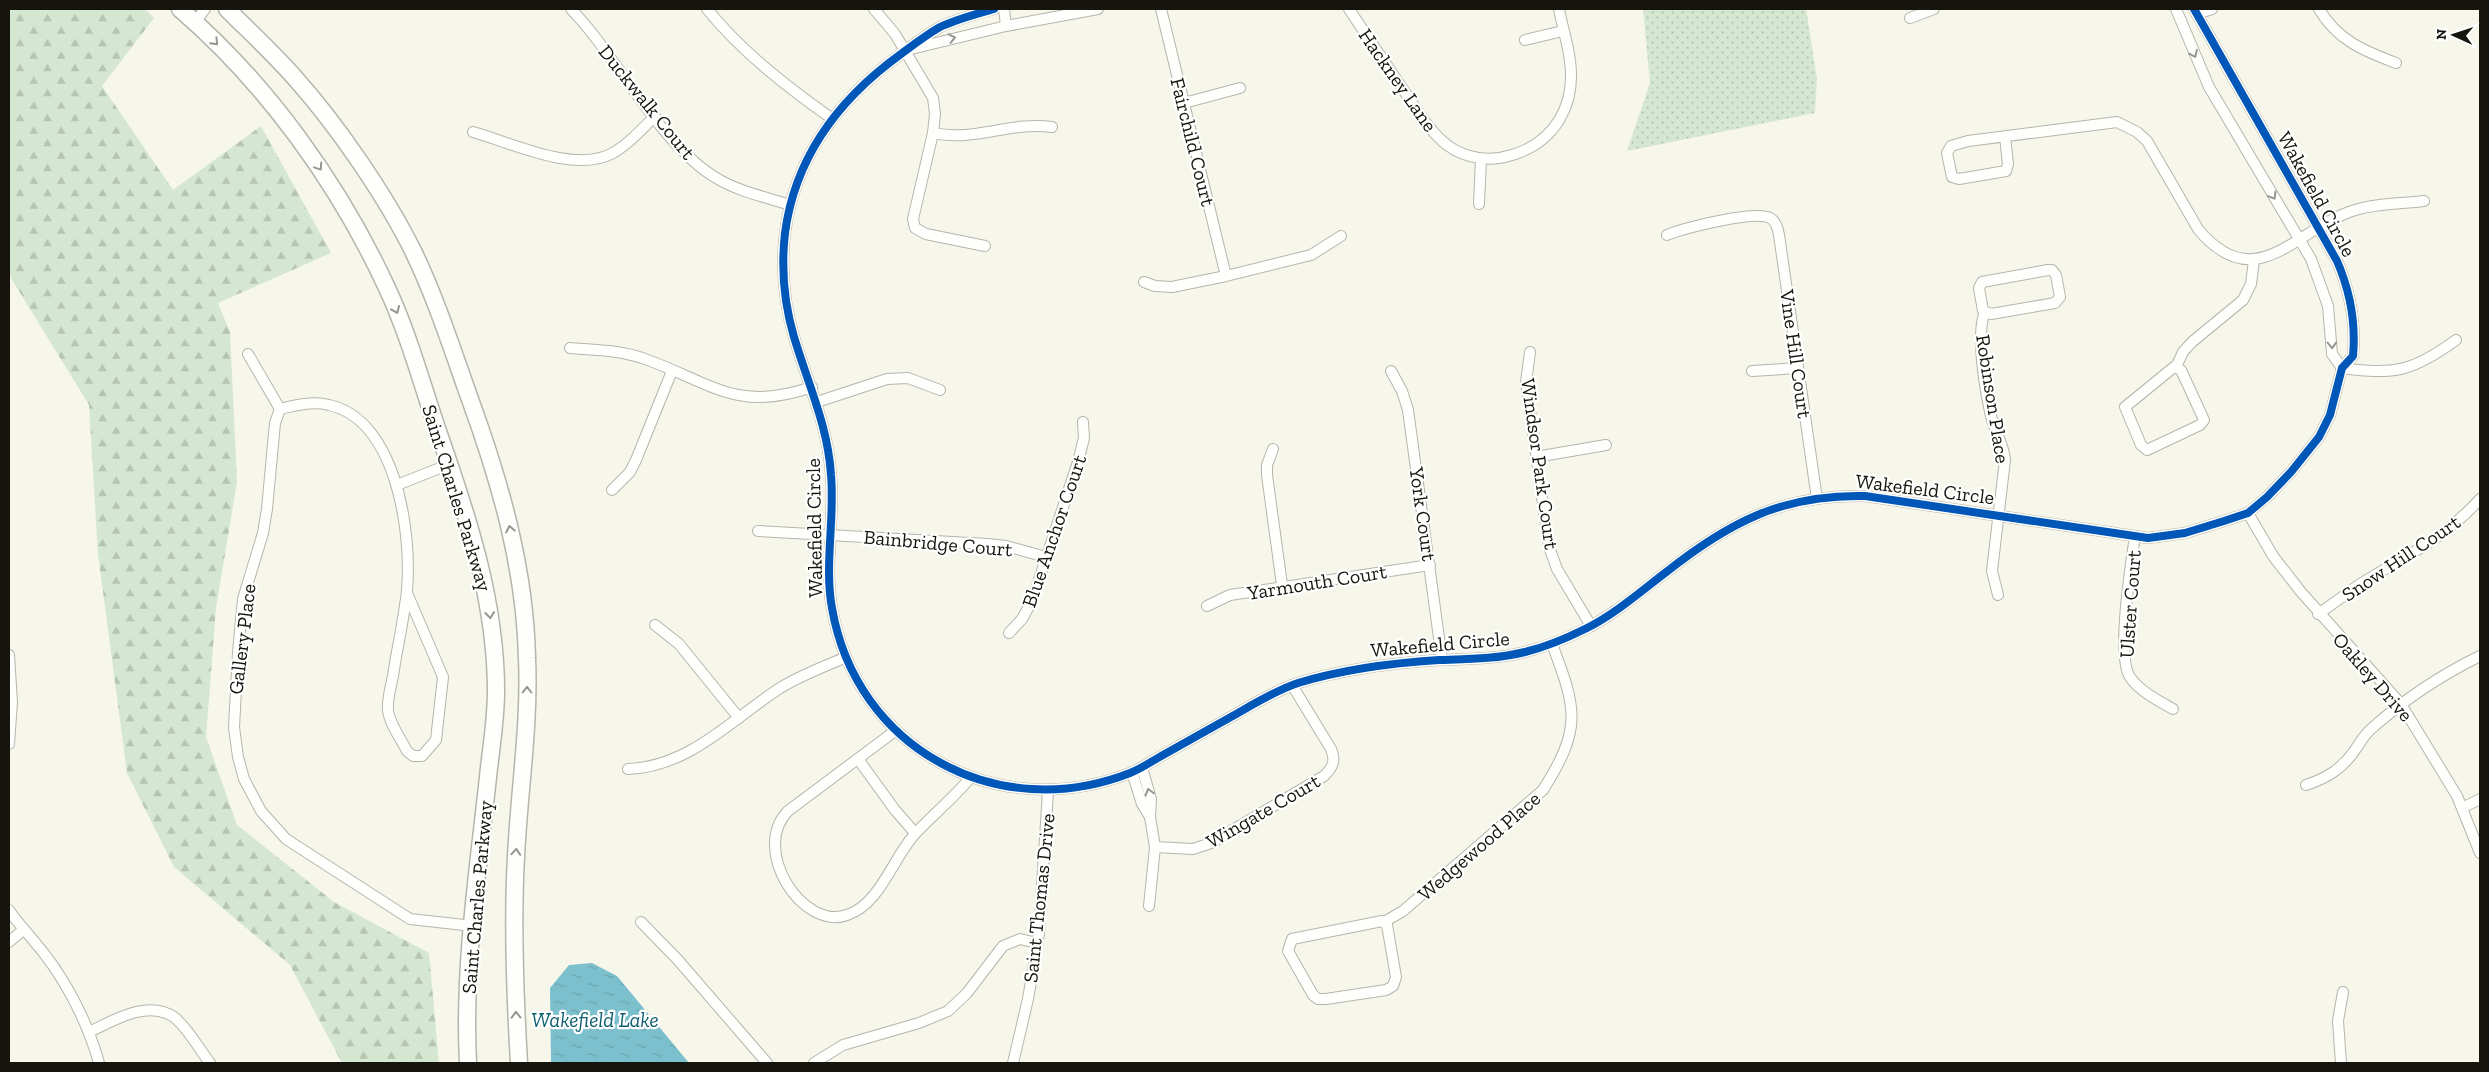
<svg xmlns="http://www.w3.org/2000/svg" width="2489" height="1072" font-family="'Zilla Slab',serif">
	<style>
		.grass { fill: url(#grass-dots) }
		.forest { fill: url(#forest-firs) }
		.water { fill: url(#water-ripples) }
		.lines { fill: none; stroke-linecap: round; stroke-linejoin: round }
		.minor-casing { stroke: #b6b5ac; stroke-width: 12 }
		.primary-casing { stroke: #b6b5ac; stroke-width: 19 }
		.minor { stroke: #fefefc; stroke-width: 10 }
		.primary { stroke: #fefefc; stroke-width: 16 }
		.cycleway-casing { stroke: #fff; stroke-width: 11 }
		.cycleway { stroke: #0057b8; stroke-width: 8 }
		.oneway { stroke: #959590 }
		.labels { text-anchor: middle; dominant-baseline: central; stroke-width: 4.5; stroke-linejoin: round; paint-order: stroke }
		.street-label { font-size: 20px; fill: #15140d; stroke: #fff }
		.water-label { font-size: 21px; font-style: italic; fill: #106070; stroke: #fff }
	</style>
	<defs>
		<pattern id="grass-dots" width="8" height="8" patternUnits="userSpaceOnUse" patternTransform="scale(1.25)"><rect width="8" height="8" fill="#d5e7d0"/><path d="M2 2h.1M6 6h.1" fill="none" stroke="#b6c5b1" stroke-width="1.8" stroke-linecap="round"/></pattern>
		<pattern id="forest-firs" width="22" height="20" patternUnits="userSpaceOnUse" patternTransform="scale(1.25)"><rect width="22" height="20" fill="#d5e7d0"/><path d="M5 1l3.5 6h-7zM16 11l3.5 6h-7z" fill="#b6c5b1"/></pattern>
		<pattern id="water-ripples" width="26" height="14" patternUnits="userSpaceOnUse" patternTransform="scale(1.25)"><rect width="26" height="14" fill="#7cc0cd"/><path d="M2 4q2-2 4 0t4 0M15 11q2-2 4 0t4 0" fill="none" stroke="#6aa4af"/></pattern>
	</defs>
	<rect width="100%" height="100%" fill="#f7f6eb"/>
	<polygon class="grass" points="1643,9 1806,9 1817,79 1815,113 1627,151 1650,83"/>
	<polygon class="forest" points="9,9 145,9 154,18 102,86 173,190 261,126 331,253 218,303 230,332 237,482 216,608 206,737 237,825 334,902 429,953 439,1063 342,1063 290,965 174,867 127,773 98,554 89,405 11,278 9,269"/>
	<polygon class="water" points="592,963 617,976 689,1063 551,1063 550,988 569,965"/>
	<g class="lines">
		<g class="minor-casing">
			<g id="minor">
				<path d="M571,9C618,57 660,146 718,179C740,192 766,197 790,205"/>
				<path d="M707,9C742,52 786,86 831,118"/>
				<polyline points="874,9 895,34 933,98 935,114 933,133 913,219 915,228 926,234 985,246"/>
				<path d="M994,9C976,14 957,19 940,27C926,35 913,45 901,54C840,98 795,157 785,233C781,268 784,303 794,337C808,384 828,426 831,475C835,519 824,565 832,608C856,749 998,825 1130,773C1141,769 1152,761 1163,755C1188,741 1213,727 1238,713C1257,702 1277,690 1298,683C1344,669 1391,663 1439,660C1468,659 1497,659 1525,652C1546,647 1567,638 1587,628C1615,614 1640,592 1665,573C1728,523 1782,494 1865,496L2148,538L2185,533L2224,521L2248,513L2267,497L2291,472L2319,437L2330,415L2342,368L2353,356C2356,323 2350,291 2337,261L2194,9"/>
				<polyline points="1004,9 1006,26"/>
				<polyline points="1161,9 1226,276"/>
				<path d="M1349,9C1366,35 1383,59 1400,85C1414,105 1427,129 1447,145C1466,159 1490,162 1512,155C1555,142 1576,105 1570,61C1568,43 1562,26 1559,9"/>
				<polyline points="2176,9 2209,87 2311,259 2328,306 2332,354 2342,368"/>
				<path d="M2319,9C2337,40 2364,51 2396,63"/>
				<polyline points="2197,14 2212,9"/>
				<polyline points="1910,18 1934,9"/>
				<polyline points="195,22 205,9"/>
				<polyline points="1525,40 1563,31"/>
				<polyline points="911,49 1006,26 1098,9"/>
				<polyline points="1184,103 1240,88"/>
				<path d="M473,132C512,143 573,173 611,154C628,145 642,129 655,116"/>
				<path d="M933,133C975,142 1011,121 1052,127"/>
				<path d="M2005,137L2008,164L2006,171L1959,179L1952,177L1947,153L1951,146L1968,141L2117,122L2137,132L2147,141L2198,229C2255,298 2295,230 2352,211C2375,203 2401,204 2424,201"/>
				<polyline points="1479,204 1481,159"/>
				<path d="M1667,235C1684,228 1755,210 1770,218C1776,221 1778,229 1779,235L1817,499"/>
				<polygon points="2048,270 2052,270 2056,275 2060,297 2055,303 1991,314 1983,311 1979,288 1982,282"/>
				<polyline points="1144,282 1155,286 1172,287 1226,276 1311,255 1341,236"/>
				<path d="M1985,312C1975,334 1986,396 1992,420C1996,434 2004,445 2005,460L1992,571L1998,595"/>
				<path d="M570,348C596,350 621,350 645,359C712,383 737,413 812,387"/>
				<polyline points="1530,352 1526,382 1549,547 1557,569 1591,626"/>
				<polyline points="248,354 280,409"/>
				<polygon points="2174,367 2181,370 2204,420 2200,425 2147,450 2141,445 2125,407"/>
				<polyline points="2176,367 2183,352 2192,342 2243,300 2251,284 2254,260"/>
				<path d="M2342,368C2394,375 2412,372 2456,340"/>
				<polyline points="1391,371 1402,391 1408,410 1442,660"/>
				<polyline points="1752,371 1798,368"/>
				<polyline points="817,402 887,379 908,378 940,390"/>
				<polyline points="1273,449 1267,465 1267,475 1282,585"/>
				<polyline points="1536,457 1606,445"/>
				<polyline points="397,485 450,464"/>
				<polyline points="612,490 630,472 636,460 672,371"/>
				<polyline points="2248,513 2273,556 2301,592 2401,704 2457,796 2480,853"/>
				<polyline points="758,531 988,544 1006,546 1046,557"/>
				<path d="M2135,536C2131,564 2116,657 2130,677C2139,691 2159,701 2173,709"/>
				<path d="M407,593L443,677L436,740L422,756H413L407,751C401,739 389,723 388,710C387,699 391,686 393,676C397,648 404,619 407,590C412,534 397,420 329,405C313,401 296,405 280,409L275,423L267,509L263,533L243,599L238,652L234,727L238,757L244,779L261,811L286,839L410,919L473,926"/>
				<polyline points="1207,606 1230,595 1430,565"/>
				<path d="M2318,614C2333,604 2347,593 2362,583C2406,556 2445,538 2480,499"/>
				<polyline points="655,625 679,644 739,718"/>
				<polyline points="1009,633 1022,619 1032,601 1078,462 1084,438 1083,422"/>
				<polyline points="9,655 12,702 9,744"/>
				<path d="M895,731L788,811C750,850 803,931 847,915C880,904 892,860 914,835C932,815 953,799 970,778"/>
				<polyline points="858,759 895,810 915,833"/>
				<polyline points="1142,768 1151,799 1150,817 1155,847 1149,906"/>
				<path d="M628,769C688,767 730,721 777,690C798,676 824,667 846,657"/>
				<polyline points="1132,772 1142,804 1150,817"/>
				<path d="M2306,785C2327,778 2342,769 2355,750C2360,743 2364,735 2371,729C2406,698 2439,676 2480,656"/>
				<polyline points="2462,808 2480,799"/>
				<path d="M1155,847L1193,849L1211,843L1324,776C1333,767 1336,761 1331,749L1292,685"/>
				<path d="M9,910C16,921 25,930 33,940C63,974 87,1020 99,1063"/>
				<polygon points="1382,921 1387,925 1396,977 1393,986 1386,990 1326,999 1318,999 1313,995 1288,951 1292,939"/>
				<polyline points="641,922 678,960 767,1063"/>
				<path d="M1384,922L1403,911L1543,790C1582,728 1577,710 1552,644"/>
				<polyline points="9,942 23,930"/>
				<path d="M89,1032C113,1021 147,999 174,1017C188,1028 199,1049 210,1063"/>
				<polyline points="814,1063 843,1045 919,1023 948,1011 967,993 1003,946 1020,939 1037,943"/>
				<polyline points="1013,1063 1028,999 1039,934 1048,791"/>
				<polyline points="2341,1063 2338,1021 2343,992"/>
			</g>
		</g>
		<g class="primary-casing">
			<g id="primary">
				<path d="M180,9C267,84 339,184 387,288C409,335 422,385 439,434C468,517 496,602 496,691C496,720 491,748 488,777C478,871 463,968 468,1063"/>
				<path d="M227,9C250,32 274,54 295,78C337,125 386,196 414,253C437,301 453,352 471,402C501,485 525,569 527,658C530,725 519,791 516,857C512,926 515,995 519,1063"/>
			</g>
		</g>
		<use href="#minor" class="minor"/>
		<use href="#primary" class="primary"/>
		<g class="cycleway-casing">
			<path id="cycleway" d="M994,9C976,14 957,19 940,27C926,35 913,45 901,54C840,98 795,157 785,233C781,268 784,303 794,337C808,384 828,426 831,475C835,519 824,565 832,608C856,749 998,825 1130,773C1141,769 1152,761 1163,755C1188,741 1213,727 1238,713C1257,702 1277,690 1298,683C1344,669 1391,663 1439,660C1468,659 1497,659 1525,652C1546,647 1567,638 1587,628C1615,614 1640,592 1665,573C1728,523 1782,494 1865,496L2148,538L2185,533L2224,521L2248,513L2267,497L2291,472L2319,437L2330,415L2342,368L2353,356C2356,323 2350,291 2337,261L2194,9"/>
		</g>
		<use href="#cycleway" class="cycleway"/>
	</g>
	<defs><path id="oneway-chevron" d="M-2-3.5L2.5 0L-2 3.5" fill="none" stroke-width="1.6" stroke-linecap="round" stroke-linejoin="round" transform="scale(1.25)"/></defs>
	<g class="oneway">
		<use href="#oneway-chevron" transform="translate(952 38) rotate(-13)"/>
		<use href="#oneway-chevron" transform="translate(215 42) rotate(46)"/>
		<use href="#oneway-chevron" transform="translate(2194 54) rotate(65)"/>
		<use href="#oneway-chevron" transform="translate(319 167) rotate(56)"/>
		<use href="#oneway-chevron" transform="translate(2273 196) rotate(59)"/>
		<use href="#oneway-chevron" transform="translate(396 310) rotate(67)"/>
		<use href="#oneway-chevron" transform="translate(2332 345) rotate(88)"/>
		<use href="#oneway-chevron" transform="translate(510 529) rotate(-102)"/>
		<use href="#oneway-chevron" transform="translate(490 615) rotate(83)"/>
		<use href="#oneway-chevron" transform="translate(527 690) rotate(-90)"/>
		<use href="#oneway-chevron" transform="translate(1149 792) rotate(-105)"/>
		<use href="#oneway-chevron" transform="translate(516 852) rotate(-86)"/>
		<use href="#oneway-chevron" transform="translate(516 1015) rotate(-92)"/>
	</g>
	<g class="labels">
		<g class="street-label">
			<text transform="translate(1398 80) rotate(55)">Hackney Lane</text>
			<text transform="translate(647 102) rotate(51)">Duckwalk Court</text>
			<text transform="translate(1193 142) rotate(76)">Fairchild Court</text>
			<text transform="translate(2317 194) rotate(61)">Wakefield Circle</text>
			<text transform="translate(1796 354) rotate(82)">Vine Hill Court</text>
			<text transform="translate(1993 399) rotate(81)">Robinson Place</text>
			<text transform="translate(1540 464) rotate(82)">Windsor Park Court</text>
			<text transform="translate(1925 489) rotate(7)">Wakefield Circle</text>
			<text transform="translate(457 498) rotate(73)">Saint Charles Parkway</text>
			<text transform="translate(1423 514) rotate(82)">York Court</text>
			<text transform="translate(814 528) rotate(-91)">Wakefield Circle</text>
			<text transform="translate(1054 531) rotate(-71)">Blue Anchor Court</text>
			<text transform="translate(938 543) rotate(5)">Bainbridge Court</text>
			<text transform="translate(2401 558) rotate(-34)">Snow Hill Court</text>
			<text transform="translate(1317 582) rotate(-9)">Yarmouth Court</text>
			<text transform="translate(2130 604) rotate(-86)">Ulster Court</text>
			<text transform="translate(242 639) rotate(-83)">Gallery Place</text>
			<text transform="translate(1440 644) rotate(-5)">Wakefield Circle</text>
			<text transform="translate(2373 677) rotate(49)">Oakley Drive</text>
			<text transform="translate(1263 811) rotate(-30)">Wingate Court</text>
			<text transform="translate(1479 846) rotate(-41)">Wedgewood Place</text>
			<text transform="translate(477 897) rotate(-85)">Saint Charles Parkway</text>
			<text transform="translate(1039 898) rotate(-84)">Saint Thomas Drive</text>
		</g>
		<g class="water-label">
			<text x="595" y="1019">Wakefield Lake</text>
		</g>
	</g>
	<rect width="2489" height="1072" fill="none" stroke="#15140d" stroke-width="20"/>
	<g transform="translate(2454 35) rotate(273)" stroke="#ffffff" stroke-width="4" paint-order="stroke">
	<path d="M0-4L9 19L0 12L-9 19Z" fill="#15140d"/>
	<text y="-8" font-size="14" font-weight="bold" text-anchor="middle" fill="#15140d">N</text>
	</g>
</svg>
